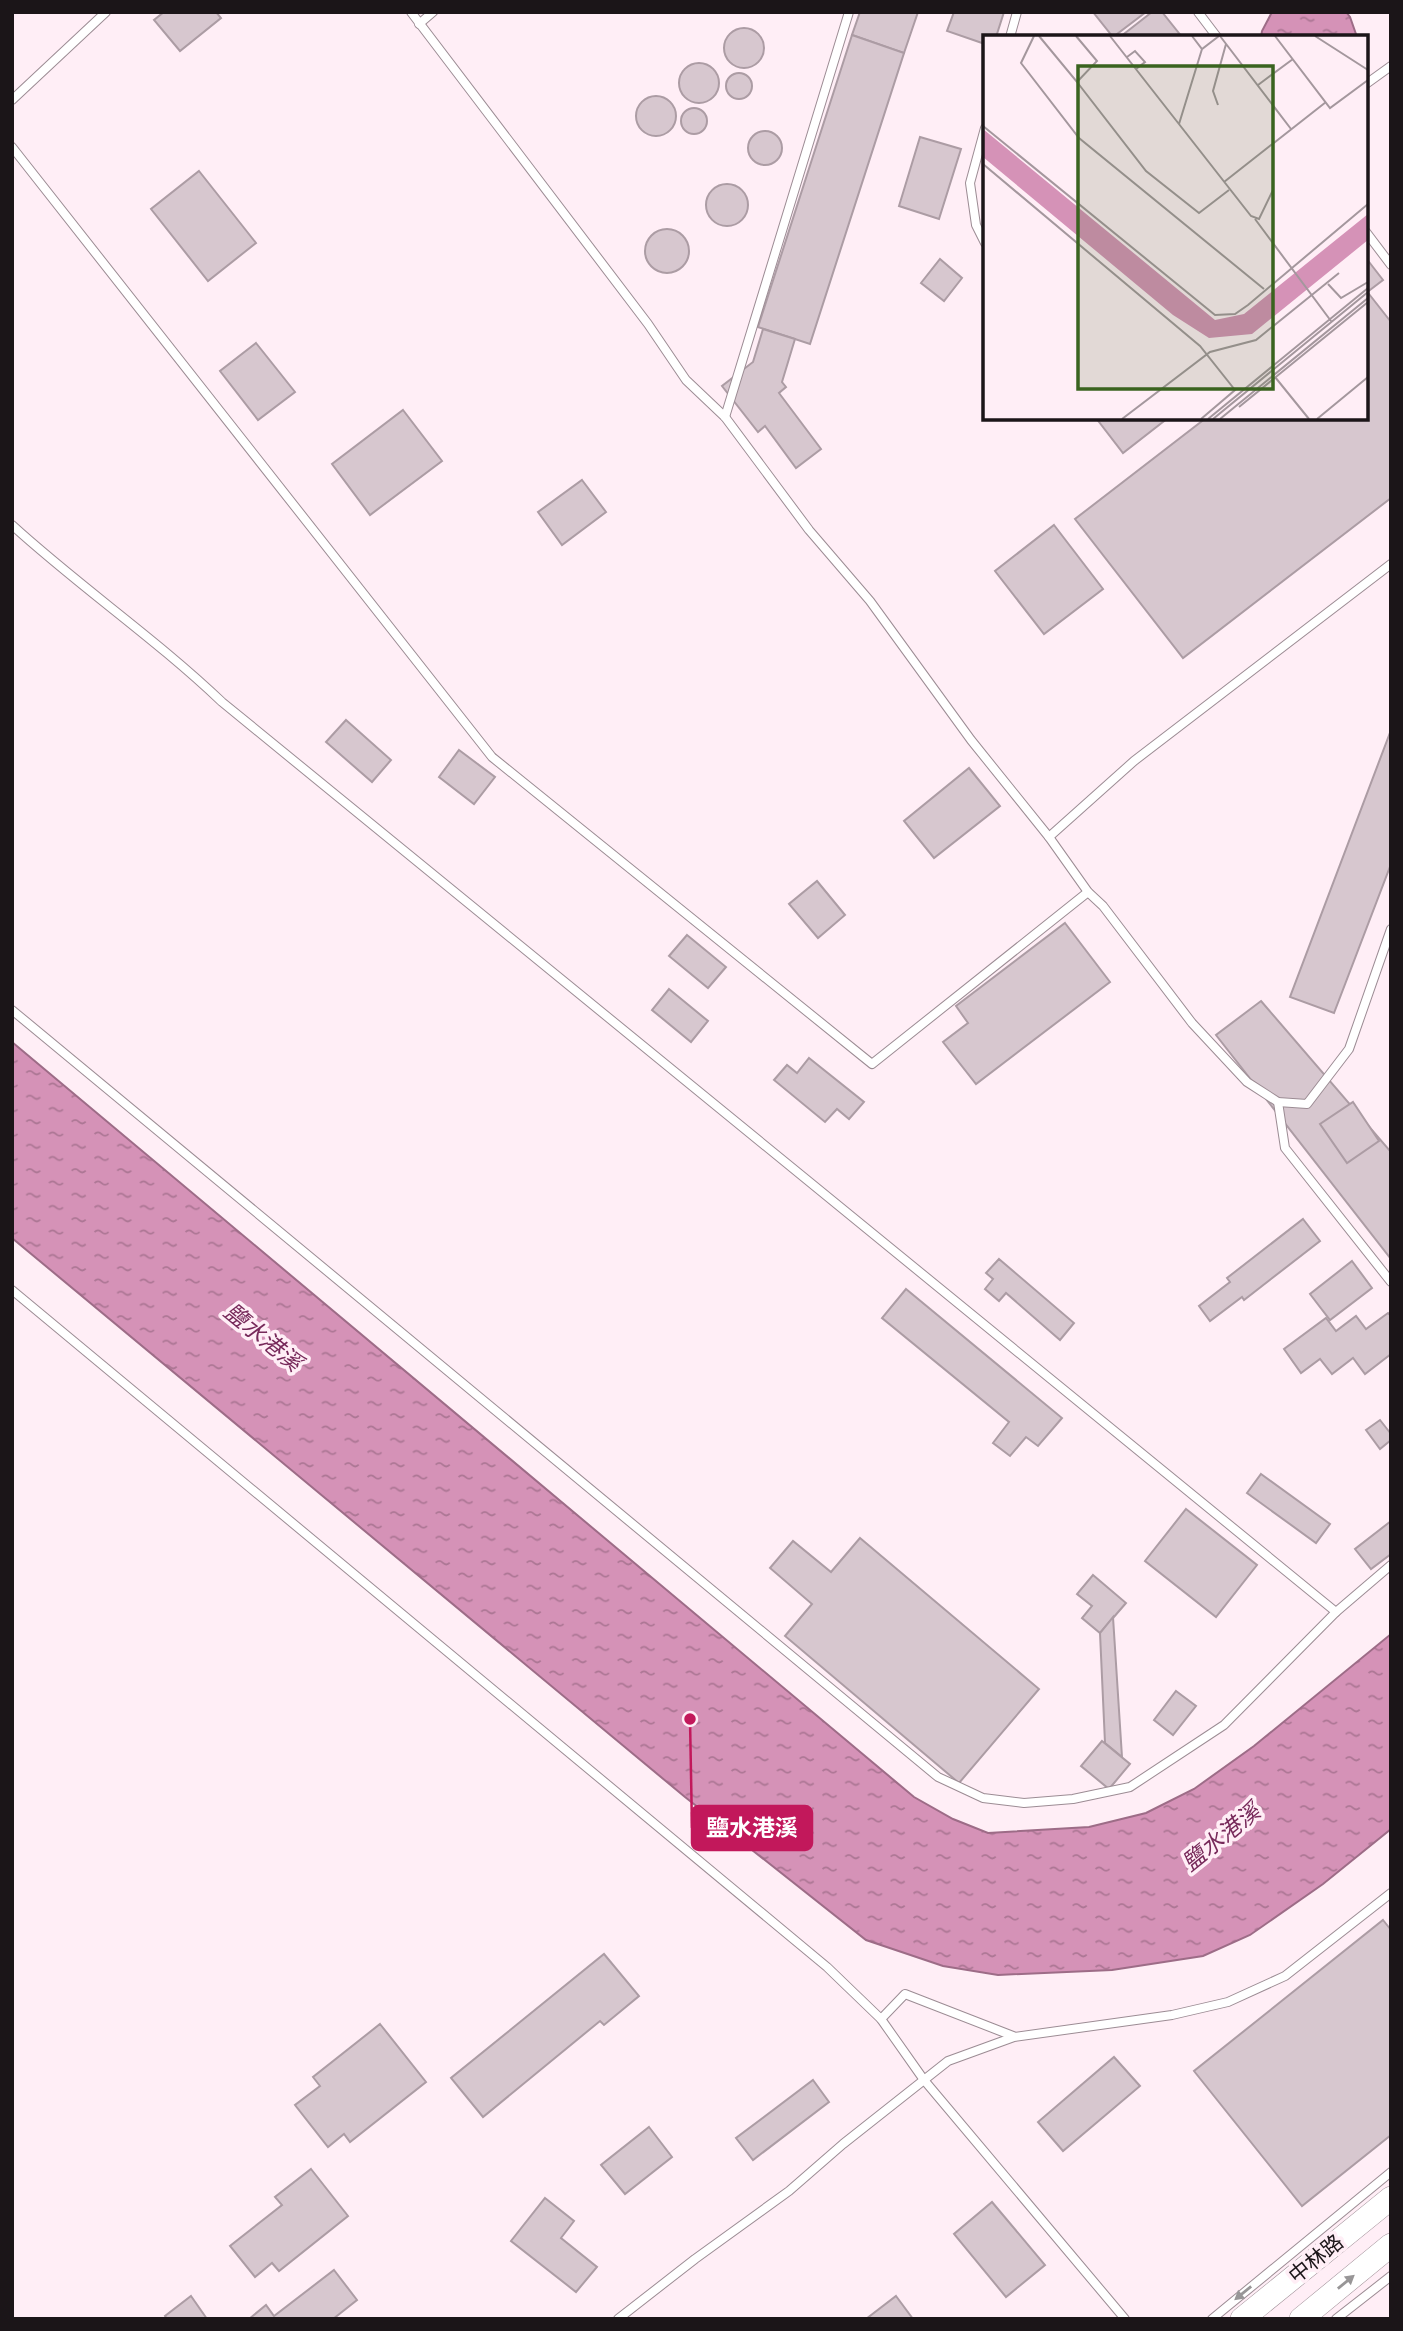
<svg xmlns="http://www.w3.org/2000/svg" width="1403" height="2331" font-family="Jost,'Noto Sans TC',sans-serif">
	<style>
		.water { fill: url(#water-ripples); stroke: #9d6c87; stroke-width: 2 }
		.building { fill: #d7c7cf; stroke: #ac9ca4; stroke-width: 2 }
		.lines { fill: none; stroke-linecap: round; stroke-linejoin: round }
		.lane-casing { stroke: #9c8c94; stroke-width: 10 }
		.secondary-casing { stroke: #9c8c94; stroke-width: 24 }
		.lane { stroke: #fff; stroke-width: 8 }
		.secondary { stroke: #fff; stroke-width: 23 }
		.oneway { fill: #989697 }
		.labels { text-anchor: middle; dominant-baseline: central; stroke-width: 7; stroke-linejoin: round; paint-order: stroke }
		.street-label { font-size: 21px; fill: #1b1518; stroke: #ffeef6 }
		.water-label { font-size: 23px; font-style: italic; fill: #77295a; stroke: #ffeef6 }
		.inset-road { fill: none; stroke: #a4979d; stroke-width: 2 }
		.view { fill: #3a631f; fill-opacity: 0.15; stroke: #3a631f; stroke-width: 3.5 }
		.inset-edge { fill: none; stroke: #1b1518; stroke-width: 3.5 }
		.leader { fill: none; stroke: #c2185b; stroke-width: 2.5 }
		.callout-dot { fill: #c2185b; stroke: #ffeef6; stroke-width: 2.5 }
		.callout { fill: #c2185b; stroke: #c2185b; stroke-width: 2.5 }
		.callout-label { font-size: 23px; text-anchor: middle; font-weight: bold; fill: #fff }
	</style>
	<defs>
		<pattern id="water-ripples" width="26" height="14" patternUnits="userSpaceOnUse" patternTransform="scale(1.75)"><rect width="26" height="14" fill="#d592b7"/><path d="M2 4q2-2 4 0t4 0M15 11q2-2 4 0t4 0" fill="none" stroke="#ac7694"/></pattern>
	</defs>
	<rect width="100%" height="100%" fill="#ffeef6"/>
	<g class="water">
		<polygon points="1272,12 1346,12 1350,17 1357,37 1261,37 1262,31"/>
		<polygon points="12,1042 914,1797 953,1819 988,1833 1089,1827 1146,1813 1194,1789 1254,1746 1391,1634 1391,1829 1323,1884 1250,1935 1203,1956 1112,1970 998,1975 943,1966 866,1940 685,1797 12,1238"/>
	</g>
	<g class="building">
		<polygon points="164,12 216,12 221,18 180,51 154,20"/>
		<polygon points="860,12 918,12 904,53 852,35"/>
		<polygon points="954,12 1004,12 996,37 985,37 985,44 947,31"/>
		<polygon points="1093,12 1146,12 1113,37"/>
		<polygon points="1152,12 1162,12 1182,37 1120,37"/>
		<circle cx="744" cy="48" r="20"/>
		<polygon points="852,35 904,53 810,344 758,327"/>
		<circle cx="699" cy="83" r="20"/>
		<circle cx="739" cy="86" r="13"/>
		<circle cx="656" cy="116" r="20"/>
		<circle cx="694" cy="121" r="13"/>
		<circle cx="765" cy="148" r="17"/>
		<polygon points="920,137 961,149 939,219 899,206"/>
		<polygon points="199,171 256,243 208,281 151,209"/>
		<circle cx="727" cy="205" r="21"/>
		<circle cx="667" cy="251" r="22"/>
		<polygon points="1366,258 1383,280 1366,293"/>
		<polygon points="940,259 962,278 944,301 921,283"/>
		<polygon points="1369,294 1391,322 1391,498 1183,658 1075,519 1206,418 1366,418 1366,295"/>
		<polygon points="763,329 795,339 782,382 786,387 779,393 821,449 796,468 765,426 758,432 722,386 753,362"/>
		<polygon points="256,343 295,392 258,420 220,371"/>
		<polygon points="403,410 442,461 370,515 332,464"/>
		<polygon points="1096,418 1168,418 1123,453"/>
		<polygon points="582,480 606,512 562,545 538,512"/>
		<polygon points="1054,525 1103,589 1044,634 995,571"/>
		<polygon points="346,720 391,760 372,782 326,742"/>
		<polygon points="1391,730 1391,864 1334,1013 1290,997"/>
		<polygon points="459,750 495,777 474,804 439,777"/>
		<polygon points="969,768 1000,806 934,858 904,821"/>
		<polygon points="817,881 845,915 818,938 789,904"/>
		<polygon points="1065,923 1110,982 976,1084 943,1042 968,1023 956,1006"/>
		<polygon points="687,935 726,967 708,988 669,956"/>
		<polygon points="669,989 708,1021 691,1042 652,1010"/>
		<polygon points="1261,1001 1391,1152 1391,1259 1216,1035"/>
		<polygon points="809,1058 864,1102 849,1119 837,1109 825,1122 774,1080 787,1065 797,1073"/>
		<polygon points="1353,1102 1379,1141 1347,1163 1320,1124"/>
		<polygon points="1303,1219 1320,1241 1244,1300 1242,1297 1210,1321 1199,1306 1230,1282 1227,1278"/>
		<polygon points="999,1259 1074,1323 1060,1340 1006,1293 999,1301 985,1289 993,1279 986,1273"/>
		<polygon points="1352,1261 1372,1288 1330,1320 1310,1294"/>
		<polygon points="906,1289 1062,1418 1038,1446 1026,1437 1010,1456 993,1443 1009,1422 882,1318"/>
		<polygon points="1388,1313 1391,1316 1391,1354 1365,1374 1353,1358 1332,1374 1320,1359 1301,1373 1284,1349 1326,1318 1336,1331 1356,1316 1366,1329"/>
		<polygon points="1380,1420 1391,1434 1391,1440 1380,1449 1366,1430"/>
		<polygon points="1261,1474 1330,1524 1316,1543 1247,1493"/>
		<polygon points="1186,1509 1257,1565 1216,1617 1145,1561"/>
		<polygon points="1391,1521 1391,1554 1371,1569 1355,1549"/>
		<polygon points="860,1538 1039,1689 959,1783 785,1636 812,1604 770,1568 793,1541 831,1572"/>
		<polygon points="1093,1575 1126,1603 1100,1633 1082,1618 1092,1606 1077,1594"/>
		<polygon points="1113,1617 1122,1757 1105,1743 1100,1633"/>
		<polygon points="1176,1691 1196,1706 1173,1735 1154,1720"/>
		<polygon points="1102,1741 1130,1764 1109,1789 1081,1766"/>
		<polygon points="1383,1920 1391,1930 1391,2135 1302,2206 1194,2071"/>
		<polygon points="604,1954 639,1996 604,2025 600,2021 483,2117 451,2078"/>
		<polygon points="380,2024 426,2082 350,2142 344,2134 328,2147 295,2105 320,2086 313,2077"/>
		<polygon points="1114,2057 1140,2086 1063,2151 1038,2122"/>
		<polygon points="813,2080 829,2102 753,2160 736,2138"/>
		<polygon points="649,2127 672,2157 625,2194 601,2165"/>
		<polygon points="311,2169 348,2216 279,2271 272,2263 255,2277 230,2246 282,2205 275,2197"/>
		<polygon points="545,2198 574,2221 561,2238 597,2267 576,2292 511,2241"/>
		<polygon points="992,2202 1045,2265 1006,2297 954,2234"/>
		<polygon points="334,2270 357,2300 333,2319 249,2319 266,2305 274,2316"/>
		<polygon points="191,2296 207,2319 167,2319 165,2316"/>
		<polygon points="896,2296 913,2319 866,2319"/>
	</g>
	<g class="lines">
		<g class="lane-casing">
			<g id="lane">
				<polyline points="411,12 648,324 686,380 725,417 809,530 870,601 971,740 1049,837 1088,892 1103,906 1192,1023 1247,1082 1278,1102 1307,1104 1349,1049 1391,929"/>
				<polyline points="1198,12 1217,37"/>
				<polyline points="419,24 433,12"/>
				<polyline points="1010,37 1017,12"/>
				<polyline points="1366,84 1391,66"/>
				<polyline points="12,100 106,12"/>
				<polyline points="985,128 970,183 976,225 985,243"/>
				<polyline points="12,147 492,757 872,1064 1088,892"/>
				<polyline points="1366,232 1391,265"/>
				<polyline points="725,417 849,12"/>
				<path d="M12,525C80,587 156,639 222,702L1336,1612"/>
				<polyline points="1049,837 1134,761 1391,564"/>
				<polyline points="12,1010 938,1777 983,1798 1024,1803 1073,1799 1130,1787 1224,1725 1336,1612 1391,1565"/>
				<polyline points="1278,1102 1285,1148 1391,1282"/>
				<polyline points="12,1290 827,1967 881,2019 924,2080 1125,2319"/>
				<polyline points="881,2019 905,1994 1013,2036"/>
				<polyline points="618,2319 695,2259 789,2191 843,2144 948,2061 1014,2037 1172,2015 1228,2002 1285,1976 1391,1893"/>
				<polyline points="1212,2319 1391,2172"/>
				<polyline points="1336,2319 1391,2276"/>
			</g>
		</g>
		<g class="secondary-casing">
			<g id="secondary">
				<polyline points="1242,2319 1391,2198"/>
				<polyline points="1301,2319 1391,2245"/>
			</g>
		</g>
		<use href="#lane" class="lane"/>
		<use href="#secondary" class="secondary"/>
	</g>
	<defs><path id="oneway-solid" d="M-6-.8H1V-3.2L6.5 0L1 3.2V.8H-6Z" transform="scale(1.75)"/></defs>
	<g class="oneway">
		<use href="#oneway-solid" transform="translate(1346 2282) rotate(-39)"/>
		<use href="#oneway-solid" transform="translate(1243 2293) rotate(141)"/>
	</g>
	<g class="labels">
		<g class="street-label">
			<text transform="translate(1316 2259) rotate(-39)">中林路</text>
		</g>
		<g class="water-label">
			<text transform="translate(263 1337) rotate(39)">鹽水港溪</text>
			<text transform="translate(1221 1837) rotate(-39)">鹽水港溪</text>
		</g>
	</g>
	<g transform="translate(983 35)">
		<rect width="385" height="385" fill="#ffeef6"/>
		<path d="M0,94L232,285L261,279L385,179V205L269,299L226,303L190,280L0,122Z" fill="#d592b7"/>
		<path class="inset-road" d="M51,1L38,28L96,103L281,254M56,1L94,47L114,26L93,1M127,1L268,181L276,184L290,155M209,1L219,14L236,1M237,1L308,94M292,1L347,73L385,45M332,1L385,35M144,22L152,16L162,27L153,34M94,47L163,136L216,178L246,155M275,50L310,24M235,70L230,56L243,9M196,89L219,14M0,91L232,280L252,279L265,270L385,169M0,129L217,311L252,355L218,384M241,147L343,67M272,184L348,286M345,249L358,263L385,247M292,342L326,384M256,372L385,267M139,384L227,317L273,305L356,238M225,384L385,253M230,384L385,257M237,384L385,263M334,384L385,342"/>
		<path class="view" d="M95,31H290V354H95Z"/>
		<rect width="385" height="385" class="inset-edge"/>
	</g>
	<path class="leader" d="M690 1719L692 1828"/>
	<circle class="callout-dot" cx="690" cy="1719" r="7"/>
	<rect class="callout" x="692" y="1806" width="120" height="44" rx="7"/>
	<g class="callout-label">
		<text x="752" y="1836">鹽水港溪</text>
	</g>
	<rect width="1403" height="2331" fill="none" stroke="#1b1518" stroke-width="28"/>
</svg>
